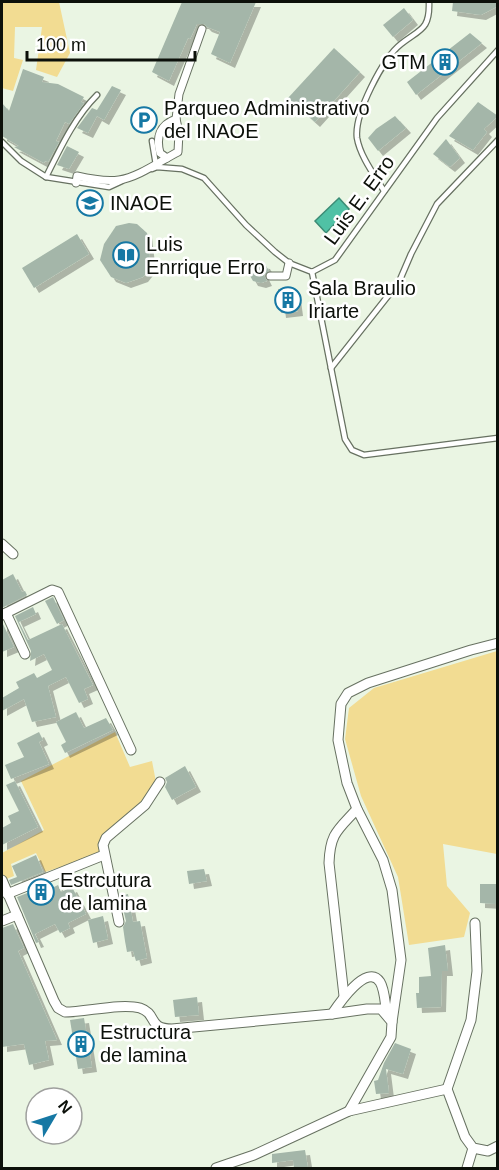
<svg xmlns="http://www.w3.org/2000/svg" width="499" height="1170" font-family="Arial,sans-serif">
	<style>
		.green { fill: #f2dc92 }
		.water { fill: #50c1a5; stroke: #3c8c76; stroke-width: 1.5 }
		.building { fill: #a4b6a9; filter: url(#shadow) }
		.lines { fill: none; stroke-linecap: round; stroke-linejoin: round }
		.service-casing { stroke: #677161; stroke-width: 7 }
		.pedestrian-casing { stroke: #677161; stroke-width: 9 }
		.minor-casing { stroke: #677161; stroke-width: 11 }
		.service { stroke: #fff; stroke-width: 4.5 }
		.pedestrian { stroke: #fff; stroke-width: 7 }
		.minor { stroke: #fff; stroke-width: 9 }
		.labels { text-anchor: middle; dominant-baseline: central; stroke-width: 5; stroke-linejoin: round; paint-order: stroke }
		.poi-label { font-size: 20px; fill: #0c100a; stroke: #fff; text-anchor: start }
		.street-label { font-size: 20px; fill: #0c100a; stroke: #fff }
	</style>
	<defs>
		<filter id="shadow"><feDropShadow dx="5" dy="5" stdDeviation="0" flood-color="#0004"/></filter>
	</defs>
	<rect width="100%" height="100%" fill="#eaf5e3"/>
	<g class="green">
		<polygon points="2,2 59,2 70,53 57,77 36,70 42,27 15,27 14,58 23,60 13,91 2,88"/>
		<polygon points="497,651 497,854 443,844 447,886 470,913 464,937 409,945 398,877 361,796 345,739 349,708 374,688"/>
		<polygon points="115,732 130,767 152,761 156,782 143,802 105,835 101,854 45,872 36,853 11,864 14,876 4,880 2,873 2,853 44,830 21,781"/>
	</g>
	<polygon class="water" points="339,198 349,209 326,233 315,221"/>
	<g class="building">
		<polygon points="182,2 256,2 230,63 211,54 220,32 207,27 204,24 197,24 190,39 188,38 169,81 152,72"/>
		<polygon points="453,2 498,2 498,6 481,15 452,11"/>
		<polygon points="404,8 413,20 393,37 383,25"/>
		<polygon points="470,33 482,43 416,95 407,82"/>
		<polygon points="334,48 360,72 315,122 288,98"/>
		<polygon points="23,69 44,77 42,82 58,84 84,97 81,102 84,103 69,124 65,122 56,141 59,142 48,162 45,161 44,163 14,147 19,146 2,136 2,103 9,111"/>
		<polygon points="112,86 121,90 104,120 97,116 88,133 77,128 92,108 97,110"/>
		<polygon points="478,102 498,116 484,129 487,132 473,150 449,136"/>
		<polygon points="395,116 406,128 378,151 368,138 376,129"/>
		<polygon points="446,139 460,158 450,167 433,154"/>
		<polygon points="67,146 79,152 69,169 57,165"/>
		<polygon points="129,223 137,224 147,233 151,267 143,277 126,283 111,277 100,260 104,244 116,226"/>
		<polygon points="77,234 89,254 34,288 22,268"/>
		<polygon points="259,263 265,264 269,271 264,275 267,281 261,283 253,281 249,274 252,266"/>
		<polygon points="295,288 298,311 281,313 278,289"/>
		<polygon points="13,574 22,592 25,591 27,595 2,608 2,580"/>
		<polygon points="53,597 64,620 57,624 45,601"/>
		<polygon points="33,607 36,614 19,622 28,640 62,624 93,685 84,689 88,699 79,703 66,677 48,686 56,717 32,722 24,699 2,711 2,698 19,688 16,682 34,673 37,678 52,670 44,654 30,661 31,651 15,616"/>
		<polygon points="2,622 14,647 2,652"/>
		<polygon points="76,712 84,728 106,718 113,730 65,753 61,745 66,742 56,722"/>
		<polygon points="39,732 43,740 39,742 49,764 11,779 5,765 24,757 17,743"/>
		<polygon points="185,766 196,787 172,800 165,787 167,782 165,778"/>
		<polygon points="15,781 38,827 2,845 2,828 11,823 8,816 19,811 6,785"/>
		<polygon points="36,855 43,872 11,885 9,880 17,877 12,866"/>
		<polygon points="204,869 207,881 189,884 187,871"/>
		<polygon points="480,884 496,884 496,904 480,903"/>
		<polygon points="48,885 50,889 58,885 61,892 72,887 86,914 68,923 70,928 60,933 55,924 35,934 39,942 36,943 17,897"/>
		<polygon points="128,894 133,922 140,921 147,958 136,961 133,951 127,952 125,941 123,927 126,921 120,896"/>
		<polygon points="103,916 108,939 93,943 88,920"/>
		<polygon points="13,924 24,948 18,951 57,1040 45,1041 49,1060 29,1065 24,1044 2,1047 2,928"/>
		<polygon points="445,945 448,971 442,971 441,1007 417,1008 416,993 419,993 419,977 431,976 428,948"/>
		<polygon points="197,997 199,1015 175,1017 173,1000"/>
		<polygon points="84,1018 92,1067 78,1069 70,1020"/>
		<polygon points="395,1043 411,1049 403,1074 386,1069 389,1093 376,1094 374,1081 378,1080 384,1063"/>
		<polygon points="305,1150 308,1168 294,1168 293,1160 272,1163 272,1154"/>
	</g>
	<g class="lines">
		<g class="service-casing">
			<g id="service">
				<polyline points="152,141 156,165"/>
				<polyline points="2,142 21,161 46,177 109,187 122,181"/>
				<polyline points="152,169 157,167 182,169 204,178 246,225 275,252 289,263 312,272 335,260 437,118 498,50"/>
				<path d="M46,177C60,149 74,118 97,95"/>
				<path d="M384,191C375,176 360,156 357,138C354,114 383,58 401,44C420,29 430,30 429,2"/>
				<polyline points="312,272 345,439 352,450 364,455 498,438"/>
				<polyline points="331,368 399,282 411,254 437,204 498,140"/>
			</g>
		</g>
		<g class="pedestrian-casing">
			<g id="pedestrian">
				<path d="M167,158L160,153C156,138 159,125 176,119"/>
				<path d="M76,183L77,176C90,179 105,182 119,180C139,177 160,161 178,152L179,132L176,119L179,94L202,29"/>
				<polyline points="270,276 286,276 289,263"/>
			</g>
		</g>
		<g class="minor-casing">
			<g id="minor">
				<polyline points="2,544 13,554"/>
				<polyline points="6,613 25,654"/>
				<polyline points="2,615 52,590 58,592 131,750"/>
				<path d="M2,880L54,1001L58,1008L65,1012C86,1012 121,1003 140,1008C158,1014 147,1029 172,1029L332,1014L367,1009H381L392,1022L391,1037L349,1111"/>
				<polyline points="7,894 104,855"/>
				<polyline points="2,921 17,915"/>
				<polyline points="119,922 103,845 106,838 145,805 160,782"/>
				<path d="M344,996L329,863C330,833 338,830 357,809"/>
				<path d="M332,1014C338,1005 367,962 380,982C385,990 385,1005 387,1014"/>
				<polyline points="392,1022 401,960 392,890 383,860 357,809 347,783 338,740 341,704 348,693 368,683 471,650 498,643"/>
				<polyline points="447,1089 471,1020 477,971 475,923"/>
				<polyline points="216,1168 254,1155 349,1111 447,1089 465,1137 473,1148 488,1151 498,1146"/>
				<polyline points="467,1168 473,1148"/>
			</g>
		</g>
		<use href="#service" class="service"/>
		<use href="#pedestrian" class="pedestrian"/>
		<use href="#minor" class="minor"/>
	</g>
	<defs>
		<g id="building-ring" transform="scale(1.35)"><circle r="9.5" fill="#fff" stroke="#1678a4" stroke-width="1.5"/><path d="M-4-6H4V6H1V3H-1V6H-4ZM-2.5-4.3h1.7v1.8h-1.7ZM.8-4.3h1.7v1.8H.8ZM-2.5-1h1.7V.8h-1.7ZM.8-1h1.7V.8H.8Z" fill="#1678a4"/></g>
		<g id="parking-ring" transform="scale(1.35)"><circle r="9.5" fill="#fff" stroke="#1678a4" stroke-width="1.5"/><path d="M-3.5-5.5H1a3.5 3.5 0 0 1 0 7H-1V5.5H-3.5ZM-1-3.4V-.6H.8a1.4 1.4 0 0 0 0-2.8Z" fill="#1678a4"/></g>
		<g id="school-ring" transform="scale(1.35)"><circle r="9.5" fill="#fff" stroke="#1678a4" stroke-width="1.5"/><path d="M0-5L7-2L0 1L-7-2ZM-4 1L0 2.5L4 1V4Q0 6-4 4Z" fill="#1678a4"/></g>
		<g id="library-ring" transform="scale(1.35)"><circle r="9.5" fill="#fff" stroke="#1678a4" stroke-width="1.5"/><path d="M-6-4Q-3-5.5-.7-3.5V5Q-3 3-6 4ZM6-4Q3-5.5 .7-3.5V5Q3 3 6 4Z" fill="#1678a4"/></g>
	</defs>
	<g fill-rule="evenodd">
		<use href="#building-ring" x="445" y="62"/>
		<use href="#parking-ring" x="144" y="120"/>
		<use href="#school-ring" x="90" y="203"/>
		<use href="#library-ring" x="126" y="255"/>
		<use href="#building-ring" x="288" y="300"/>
		<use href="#building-ring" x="41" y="892"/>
		<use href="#building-ring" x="81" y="1044"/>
	</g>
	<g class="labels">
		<g class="poi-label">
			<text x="426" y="62" text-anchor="end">GTM</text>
			<text x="164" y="108">Parqueo Administrativo<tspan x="164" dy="23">del INAOE</tspan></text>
			<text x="110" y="203">INAOE</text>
			<text x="146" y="244">Luis<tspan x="146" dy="23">Enrrique Erro</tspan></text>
			<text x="308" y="288">Sala Braulio<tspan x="308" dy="23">Iriarte</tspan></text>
			<text x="60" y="880">Estrcutura<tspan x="60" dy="23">de lamina</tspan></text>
			<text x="100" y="1032">Estructura<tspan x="100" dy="23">de lamina</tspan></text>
		</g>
		<g class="street-label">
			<text transform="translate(359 200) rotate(-54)">Luis E. Erro</text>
		</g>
	</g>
	<rect width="499" height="1170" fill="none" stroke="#0c100a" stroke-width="6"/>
	<g transform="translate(54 1116) rotate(51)"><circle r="28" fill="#ffffff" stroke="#9e9f9d" stroke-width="1.5"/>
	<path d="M0-4.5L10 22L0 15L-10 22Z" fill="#1678a4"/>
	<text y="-9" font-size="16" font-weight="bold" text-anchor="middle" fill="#0c100a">N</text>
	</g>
	<path d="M27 51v9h168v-9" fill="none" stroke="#0c100a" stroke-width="3"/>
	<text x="36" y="51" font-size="18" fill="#0c100a" stroke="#ffffff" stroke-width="4.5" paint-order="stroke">100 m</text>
</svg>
